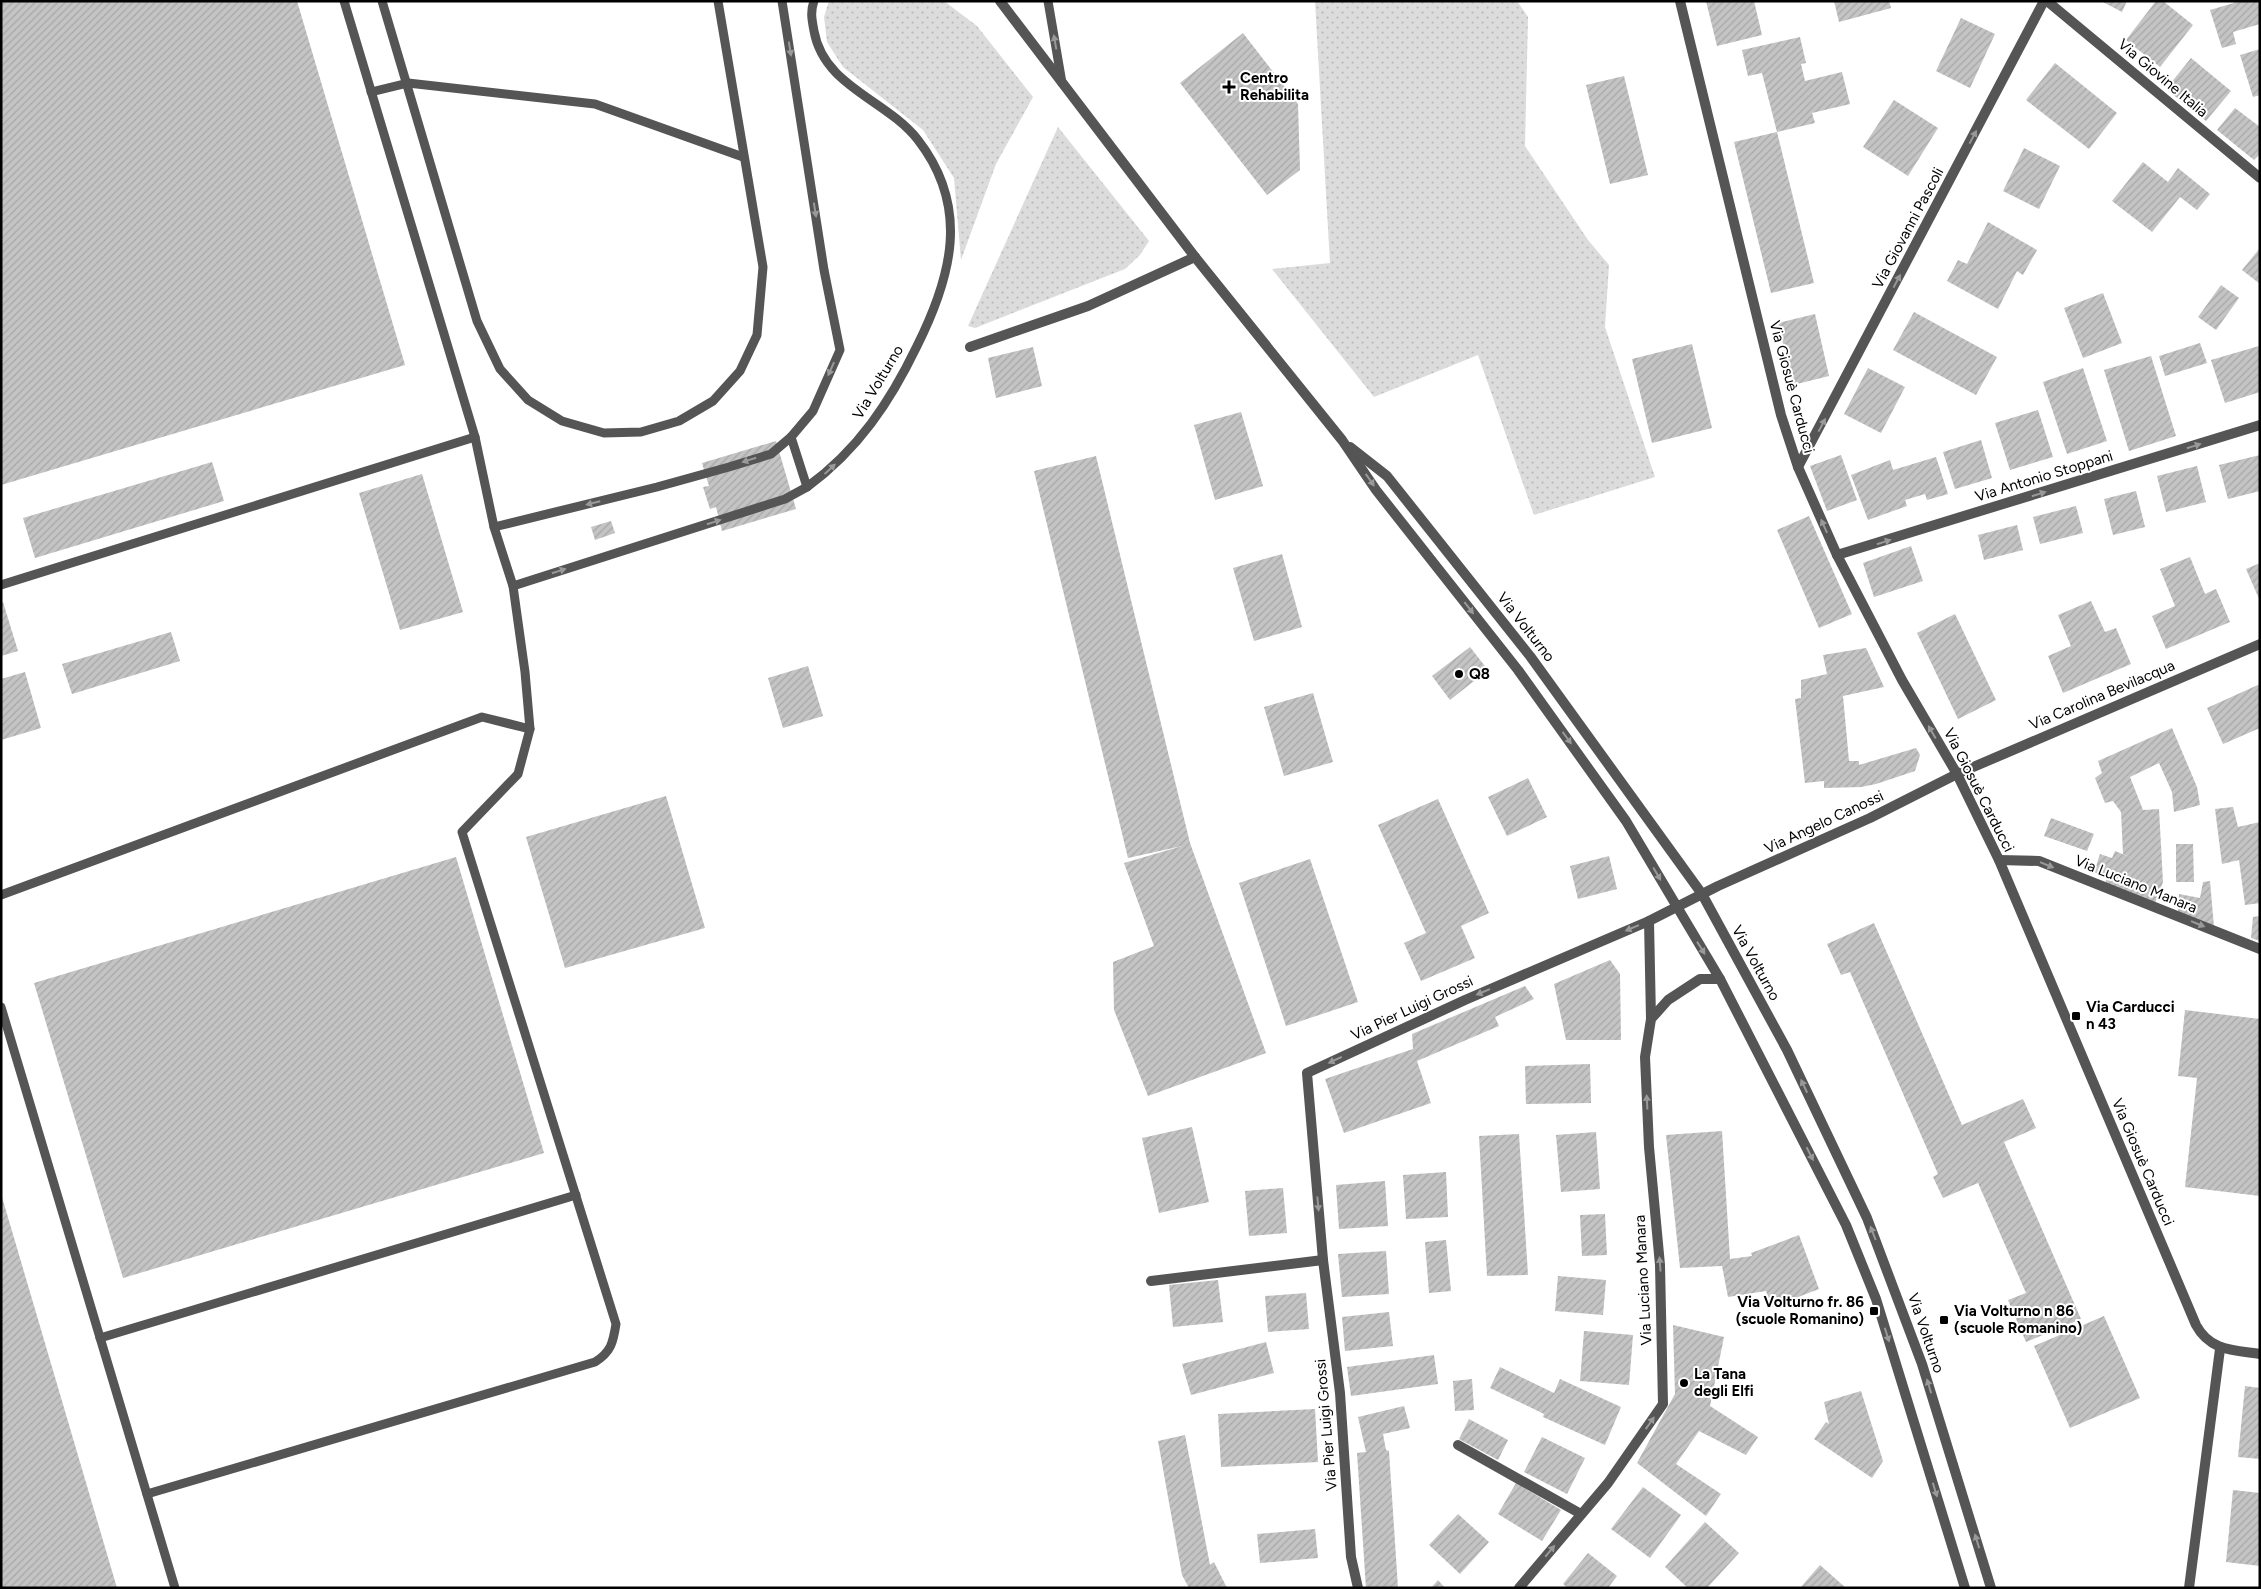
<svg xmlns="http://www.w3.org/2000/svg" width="2261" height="1589" font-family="Figtree,sans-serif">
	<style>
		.grass { fill: url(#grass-dots) }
		.building { fill: url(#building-hatch) }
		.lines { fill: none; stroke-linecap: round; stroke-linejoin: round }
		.service { stroke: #555; stroke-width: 9 }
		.minor { stroke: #555; stroke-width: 10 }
		.tertiary { stroke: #555; stroke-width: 10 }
		.oneway { fill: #999 }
		.poi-dot { fill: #000; stroke: #fff; stroke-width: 2 }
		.labels { text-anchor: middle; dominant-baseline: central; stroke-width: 4; stroke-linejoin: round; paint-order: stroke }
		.poi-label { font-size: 15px; font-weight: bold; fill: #000; stroke: #fff; text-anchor: start }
		.street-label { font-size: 15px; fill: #000; stroke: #fff }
	</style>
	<defs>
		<pattern id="grass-dots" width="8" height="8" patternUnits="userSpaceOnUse" patternTransform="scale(1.25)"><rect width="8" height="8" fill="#dcdcdc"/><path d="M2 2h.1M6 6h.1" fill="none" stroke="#bbb" stroke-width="1.8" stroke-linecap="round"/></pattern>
		<pattern id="building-hatch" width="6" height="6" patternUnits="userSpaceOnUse" patternTransform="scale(1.25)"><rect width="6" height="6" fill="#c4c4c4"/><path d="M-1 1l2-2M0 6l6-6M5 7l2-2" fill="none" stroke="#a7a7a7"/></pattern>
	</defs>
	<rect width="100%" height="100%" fill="#fff"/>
	<g class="grass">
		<polygon points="829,1 944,1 977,26 1033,97 996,164 961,260 954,178 923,130 843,67 827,42 824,17"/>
		<polygon points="1315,1 1517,1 1528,17 1525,146 1588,240 1609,265 1605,327 1655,477 1534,515 1478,355 1374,397 1272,269 1330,263"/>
		<polygon points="1058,127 1149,241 1140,255 1125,269 975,328 968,326"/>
	</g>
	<g class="building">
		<polygon points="1,1 297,1 405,365 1,485"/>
		<polygon points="1706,1 1754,1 1762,35 1717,46"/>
		<polygon points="1834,1 1889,1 1891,8 1839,22"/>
		<polygon points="2101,1 2127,1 2122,12"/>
		<polygon points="2156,1 2163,1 2193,25 2160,67 2126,40"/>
		<polygon points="2234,1 2260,1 2260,24 2233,32 2236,44 2222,48 2210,10 2234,3"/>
		<polygon points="1961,18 1995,34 1970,88 1936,71"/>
		<polygon points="1243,33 1298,104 1300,170 1267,195 1180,83"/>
		<polygon points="1800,37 1806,63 1801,64 1805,81 1842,72 1850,104 1812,113 1815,123 1777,132 1762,73 1748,76 1742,50"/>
		<polygon points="2260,49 2260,95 2253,97 2240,55"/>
		<polygon points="2191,58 2231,91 2206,121 2166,89"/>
		<polygon points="2055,63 2117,113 2089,149 2026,100"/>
		<polygon points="1624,76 1648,175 1610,184 1586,85"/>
		<polygon points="1894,100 1938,128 1908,176 1863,147"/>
		<polygon points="2235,108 2260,127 2260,154 2254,160 2217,130"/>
		<polygon points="1777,132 1814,283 1771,293 1734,142"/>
		<polygon points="2024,148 2060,166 2039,209 2003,191"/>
		<polygon points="2143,162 2168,182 2178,168 2210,194 2197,210 2180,197 2152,232 2112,201"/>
		<polygon points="1988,222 2037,250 2023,275 2017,271 1998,309 1947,281 1958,260 1967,264"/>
		<polygon points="2260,248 2260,284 2242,270"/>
		<polygon points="2221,285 2239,298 2216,330 2198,317"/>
		<polygon points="2103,293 2122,343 2083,358 2064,308"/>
		<polygon points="1914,312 1997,357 1976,395 1893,350"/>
		<polygon points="1815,314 1829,376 1793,385 1778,323"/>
		<polygon points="2200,343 2207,363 2165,376 2159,356"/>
		<polygon points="1692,344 1712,428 1652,443 1632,359"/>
		<polygon points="2259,346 2260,392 2225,403 2211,360"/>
		<polygon points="1033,347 1042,386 996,398 988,358"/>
		<polygon points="2151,356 2176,436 2129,451 2104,370"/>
		<polygon points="1868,368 1905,387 1881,433 1844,414"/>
		<polygon points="2083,368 2107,441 2067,454 2043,382"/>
		<polygon points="2038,410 2053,457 2010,470 1995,423"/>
		<polygon points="1241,412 1263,486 1215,500 1194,425"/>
		<polygon points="1981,440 1992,478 1955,489 1943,452"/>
		<polygon points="776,441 796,509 722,531 716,507 710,509 703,487 709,486 702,463"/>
		<polygon points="1841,455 1857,500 1827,511 1810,466"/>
		<polygon points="2260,455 2260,491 2228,499 2219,465"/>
		<polygon points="1096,456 1190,843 1266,1053 1148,1096 1114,1010 1113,962 1154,946 1124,863 1182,846 1128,858 1034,471"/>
		<polygon points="1936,457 1948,494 1927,500 1925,494 1905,500 1907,506 1868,520 1851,475 1890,460 1893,470"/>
		<polygon points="212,462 224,501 35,558 23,518"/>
		<polygon points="2197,466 2206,502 2166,512 2157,476"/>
		<polygon points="422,474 463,612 400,630 359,493"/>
		<polygon points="2136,491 2145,527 2113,535 2104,499"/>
		<polygon points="2076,506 2083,533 2040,544 2033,517"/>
		<polygon points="1809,516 1852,614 1819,628 1777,530"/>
		<polygon points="611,521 615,533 595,540 591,527"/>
		<polygon points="2017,525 2023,550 1984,560 1978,535"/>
		<polygon points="1911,546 1923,581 1874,597 1863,563"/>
		<polygon points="1282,554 1302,627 1254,641 1233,568"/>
		<polygon points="2190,557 2205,594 2216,589 2230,622 2166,649 2152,616 2175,606 2160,569"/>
		<polygon points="2260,563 2260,601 2246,569"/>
		<polygon points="2091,601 2105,632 2116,628 2131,664 2063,693 2048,656 2071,646 2058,615"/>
		<polygon points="3,602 18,651 1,656 1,603"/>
		<polygon points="1955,614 1996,700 1958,719 1917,633"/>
		<polygon points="171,632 180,661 72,694 62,664"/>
		<polygon points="1470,647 1488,670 1450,700 1432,676"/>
		<polygon points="1866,648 1884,687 1843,696 1849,761 1859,761 1859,765 1916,748 1920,755 1915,771 1876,784 1861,787 1824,788 1824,781 1805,783 1795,699 1801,698 1801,680 1827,674 1823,655"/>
		<polygon points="808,666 823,716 783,728 768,678"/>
		<polygon points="25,672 41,728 1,740 1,679"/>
		<polygon points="2260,684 2260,728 2223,744 2207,708"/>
		<polygon points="1313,693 1333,762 1284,776 1264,707"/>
		<polygon points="2172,728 2197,787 2200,805 2174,812 2172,792 2159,763 2130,777 2143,810 2159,809 2163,882 2155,903 2105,883 2107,878 2094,872 2100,854 2112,858 2115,851 2132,858 2123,854 2121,812 2113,801 2105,803 2095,778 2102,773 2098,761"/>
		<polygon points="1528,778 1547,817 1507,836 1488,797"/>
		<polygon points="666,796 705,928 565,968 526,837"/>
		<polygon points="1438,799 1489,913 1461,926 1475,958 1421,981 1404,943 1426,933 1378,825"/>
		<polygon points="2233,807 2238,827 2260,822 2260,903 2245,905 2239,860 2222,864 2215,809"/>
		<polygon points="2051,818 2094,834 2087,851 2044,836"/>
		<polygon points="2176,844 2193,844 2194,882 2176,882"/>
		<polygon points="1609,856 1617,889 1578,899 1570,866"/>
		<polygon points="456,857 544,1153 123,1278 34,983"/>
		<polygon points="1310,859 1358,1002 1286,1026 1239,883"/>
		<polygon points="2210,881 2214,927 2178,912 2179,894 2200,898 2203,882"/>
		<polygon points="2260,916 2260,941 2251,938 2253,917"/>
		<polygon points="1874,923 1962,1125 2023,1099 2036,1128 2004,1142 2081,1319 2026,1342 2008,1300 2026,1293 1978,1183 1943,1198 1933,1177 1938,1174 1850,972 1841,975 1827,944"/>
		<polygon points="1610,960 1620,974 1621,1040 1566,1040 1554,984"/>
		<polygon points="1525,986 1534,999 1495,1017 1499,1026 1417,1061 1431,1103 1344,1133 1325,1079 1413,1049 1412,1034"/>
		<polygon points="2185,1010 2260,1019 2260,1196 2185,1187 2197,1078 2178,1076"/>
		<polygon points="1590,1064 1591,1103 1526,1104 1525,1066"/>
		<polygon points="1192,1127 1209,1202 1159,1213 1142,1138"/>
		<polygon points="1722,1131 1730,1259 1752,1256 1751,1253 1799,1235 1819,1289 1772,1307 1766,1291 1728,1297 1722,1266 1680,1268 1666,1135"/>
		<polygon points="1596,1132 1600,1189 1561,1192 1556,1135"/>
		<polygon points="1519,1134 1528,1275 1487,1276 1479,1136"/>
		<polygon points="1446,1172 1448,1217 1406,1219 1403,1175"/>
		<polygon points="1385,1181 1388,1226 1339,1229 1336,1185"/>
		<polygon points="1283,1188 1287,1233 1249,1236 1245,1191"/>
		<polygon points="2,1197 117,1588 1,1588"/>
		<polygon points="1605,1214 1607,1255 1582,1256 1580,1215"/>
		<polygon points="1446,1240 1451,1291 1429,1293 1425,1242"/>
		<polygon points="1386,1251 1389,1294 1342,1297 1338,1254"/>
		<polygon points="1558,1276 1606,1280 1603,1315 1555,1311"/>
		<polygon points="1218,1280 1223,1322 1173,1327 1169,1285"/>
		<polygon points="1306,1293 1309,1329 1268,1332 1265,1296"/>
		<polygon points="1389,1312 1393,1346 1345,1351 1342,1317"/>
		<polygon points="2104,1316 2140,1398 2070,1428 2034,1346"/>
		<polygon points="1673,1325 1724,1337 1710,1406 1758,1437 1746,1455 1699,1431 1676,1464 1721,1494 1706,1516 1637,1463 1675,1394"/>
		<polygon points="1584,1331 1633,1335 1629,1385 1580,1381"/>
		<polygon points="1266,1342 1274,1373 1191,1395 1182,1364"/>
		<polygon points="1434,1355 1438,1384 1351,1396 1347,1367"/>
		<polygon points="1500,1367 1554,1393 1560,1379 1621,1407 1605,1445 1543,1417 1544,1414 1490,1388"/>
		<polygon points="1472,1379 1474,1410 1455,1411 1453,1381"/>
		<polygon points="2245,1386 2260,1388 2260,1459 2238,1457"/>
		<polygon points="1861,1391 1883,1461 1872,1478 1814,1439 1826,1422 1829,1424 1824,1402"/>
		<polygon points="1404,1406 1410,1428 1383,1434 1386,1450 1389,1451 1398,1588 1366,1588 1357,1453 1366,1452 1358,1417"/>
		<polygon points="1315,1409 1318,1462 1221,1467 1218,1414"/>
		<polygon points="1469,1419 1508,1440 1498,1460 1459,1439"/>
		<polygon points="1185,1435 1210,1565 1214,1562 1227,1588 1189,1588 1182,1575 1158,1441"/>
		<polygon points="1542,1437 1585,1458 1567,1494 1524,1472"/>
		<polygon points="1516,1483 1561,1510 1542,1541 1498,1514"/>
		<polygon points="1643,1487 1681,1515 1650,1558 1611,1529"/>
		<polygon points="2233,1490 2260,1493 2260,1566 2226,1562"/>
		<polygon points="1458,1514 1489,1542 1460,1574 1429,1545"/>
		<polygon points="1705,1522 1739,1553 1707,1588 1688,1588 1665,1567"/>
		<polygon points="1315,1529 1318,1558 1260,1563 1257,1534"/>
		<polygon points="1588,1553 1617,1576 1608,1588 1568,1588 1563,1584"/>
		<polygon points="1820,1565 1846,1588 1800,1588"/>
		<polygon points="1438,1580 1445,1588 1431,1588"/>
	</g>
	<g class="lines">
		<g class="service">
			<polyline points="382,1 477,321 500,369 528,400 562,421 604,433 641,432 679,421 713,401 740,371 757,335 763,267 718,1"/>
			<path d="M782,1L824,270L840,350L813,411L791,437L807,487C858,450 890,402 917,346C952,276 970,207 918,140C886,99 824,87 814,31C812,20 810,12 814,1"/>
			<polyline points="1048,1 1062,83"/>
			<polyline points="371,92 408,83 595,104 743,157"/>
			<polyline points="494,527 657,487 729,467 771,454 791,437"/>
			<polyline points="1,585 475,437"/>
			<polyline points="513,586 785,499 807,487"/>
			<polyline points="1,895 482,717 530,729"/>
			<polyline points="1,1007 175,1588"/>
			<polyline points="100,1338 576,1195"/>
			<path d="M147,1494L595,1362C611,1352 613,1343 616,1324L462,832L518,774L530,729L525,672L513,586L494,527L475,437L344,1"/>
		</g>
		<g class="minor">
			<path d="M1680,1L1781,415L1798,467L1837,555L1902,680L1957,774L1999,860L2196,1325C2210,1351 2233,1350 2260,1354"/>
			<polyline points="2047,1 2260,178"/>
			<polyline points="970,347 1088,306 1195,257"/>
			<polyline points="1798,467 2044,1"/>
			<polyline points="1837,555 2260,425"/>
			<polyline points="1999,860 2039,861 2260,949"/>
			<polyline points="1649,921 1651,1019"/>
			<polyline points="1151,1281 1323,1260"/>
			<polyline points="1458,1445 1581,1514"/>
			<polyline points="1358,1588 1351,1557 1340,1393 1323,1260 1307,1073 1465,1000 1649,921 1718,886 1870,818 1957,774 2260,644"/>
			<polyline points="1519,1588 1608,1483 1663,1404 1660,1265 1649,1147 1645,1057 1651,1019 1668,1000 1700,979 1720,979"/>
			<polyline points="2189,1588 2220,1349"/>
		</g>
		<g class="tertiary">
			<polyline points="1000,1 1195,257 1342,440 1376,490 1518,670 1626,821 1720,979 1846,1225 1876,1299 1965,1588"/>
			<polyline points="1350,447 1387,476 1530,656 1702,894 1787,1050 1867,1218 1922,1364 1991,1588"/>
		</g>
	</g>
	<defs><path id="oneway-solid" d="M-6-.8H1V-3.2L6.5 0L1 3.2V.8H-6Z" transform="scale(1.25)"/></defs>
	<g class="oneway">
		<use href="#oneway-solid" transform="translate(1055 42) rotate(-100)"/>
		<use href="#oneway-solid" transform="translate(790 49) rotate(81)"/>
		<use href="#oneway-solid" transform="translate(1973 137) rotate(-62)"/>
		<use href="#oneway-solid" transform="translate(815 210) rotate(81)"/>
		<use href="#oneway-solid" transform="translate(1897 281) rotate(-62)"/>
		<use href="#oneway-solid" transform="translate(831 369) rotate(114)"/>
		<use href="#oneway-solid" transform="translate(1822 425) rotate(-62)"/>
		<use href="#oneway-solid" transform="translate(2194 446) rotate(-17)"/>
		<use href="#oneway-solid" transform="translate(749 460) rotate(162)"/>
		<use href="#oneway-solid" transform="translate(830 469) rotate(-43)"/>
		<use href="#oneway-solid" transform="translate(1370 480) rotate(55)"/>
		<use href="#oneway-solid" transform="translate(2039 494) rotate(-17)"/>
		<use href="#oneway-solid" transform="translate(593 503) rotate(166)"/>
		<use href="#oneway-solid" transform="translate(714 522) rotate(-18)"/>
		<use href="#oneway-solid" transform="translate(1824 526) rotate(-114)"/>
		<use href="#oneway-solid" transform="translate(1884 542) rotate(-17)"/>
		<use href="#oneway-solid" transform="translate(559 571) rotate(-18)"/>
		<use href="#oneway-solid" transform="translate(1469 608) rotate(52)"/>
		<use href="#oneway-solid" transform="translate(1932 732) rotate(-120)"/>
		<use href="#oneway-solid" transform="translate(1567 738) rotate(54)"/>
		<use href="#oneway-solid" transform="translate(2047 865) rotate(22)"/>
		<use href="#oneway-solid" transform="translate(1657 874) rotate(60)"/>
		<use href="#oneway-solid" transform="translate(2198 924) rotate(22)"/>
		<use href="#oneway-solid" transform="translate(1632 928) rotate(157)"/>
		<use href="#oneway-solid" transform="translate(1701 948) rotate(58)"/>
		<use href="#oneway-solid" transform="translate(1483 992) rotate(157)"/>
		<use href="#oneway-solid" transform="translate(1335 1060) rotate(155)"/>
		<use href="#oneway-solid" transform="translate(1804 1086) rotate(-115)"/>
		<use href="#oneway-solid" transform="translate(1647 1102) rotate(-93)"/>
		<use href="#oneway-solid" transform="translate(1810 1154) rotate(63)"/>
		<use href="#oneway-solid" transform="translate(1318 1204) rotate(85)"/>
		<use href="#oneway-solid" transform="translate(1873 1233) rotate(-111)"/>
		<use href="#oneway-solid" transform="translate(1660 1264) rotate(-94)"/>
		<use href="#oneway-solid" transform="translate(1887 1335) rotate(73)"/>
		<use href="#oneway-solid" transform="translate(1929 1386) rotate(-107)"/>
		<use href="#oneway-solid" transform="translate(1650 1423) rotate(-55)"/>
		<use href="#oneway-solid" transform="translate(1935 1490) rotate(73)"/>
		<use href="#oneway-solid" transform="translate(1977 1541) rotate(-107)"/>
		<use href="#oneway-solid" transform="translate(1550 1551) rotate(-50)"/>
	</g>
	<g class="poi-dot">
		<path d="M1226.5 79.5h5v5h5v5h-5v5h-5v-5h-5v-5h5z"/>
		<circle cx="1459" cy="674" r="5"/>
		<rect x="2071" y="1011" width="10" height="10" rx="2.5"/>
		<rect x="1869" y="1306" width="10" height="10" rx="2.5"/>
		<rect x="1939" y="1315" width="10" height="10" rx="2.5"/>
		<circle cx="1684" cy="1383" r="5"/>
	</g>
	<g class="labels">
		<g class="poi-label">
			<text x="1240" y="78">Centro<tspan x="1240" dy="17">Rehabilita</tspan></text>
			<text x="1469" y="674">Q8</text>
			<text x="2086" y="1007">Via Carducci<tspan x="2086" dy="17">n 43</tspan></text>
			<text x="1864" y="1302" text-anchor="end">Via Volturno fr. 86<tspan x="1864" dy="17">(scuole Romanino)</tspan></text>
			<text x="1954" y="1311">Via Volturno n 86<tspan x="1954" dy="17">(scuole Romanino)</tspan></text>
			<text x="1694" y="1374">La Tana<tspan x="1694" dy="17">degli Elfi</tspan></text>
		</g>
		<g class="street-label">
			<text transform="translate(2163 78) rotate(40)">Via Giovine Italia</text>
			<text transform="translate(1908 228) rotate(-62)">Via Giovanni Pascoli</text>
			<text transform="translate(878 382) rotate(-59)">Via Volturno</text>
			<text transform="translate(1792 387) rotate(75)">Via Giosuè Carducci</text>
			<text transform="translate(2044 476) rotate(-17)">Via Antonio Stoppani</text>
			<text transform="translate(1526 627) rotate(52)">Via Volturno</text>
			<text transform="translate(2102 695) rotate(-23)">Via Carolina Bevilacqua</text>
			<text transform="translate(1979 790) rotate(63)">Via Giosuè Carducci</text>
			<text transform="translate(1824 822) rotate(-25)">Via Angelo Canossi</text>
			<text transform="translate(2136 884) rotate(22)">Via Luciano Manara</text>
			<text transform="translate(1756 963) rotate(61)">Via Volturno</text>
			<text transform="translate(1412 1008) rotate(-25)">Via Pier Luigi Grossi</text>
			<text transform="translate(2143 1162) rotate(67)">Via Giosuè Carducci</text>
			<text transform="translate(1643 1280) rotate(-93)">Via Luciano Manara</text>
			<text transform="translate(1926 1333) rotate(71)">Via Volturno</text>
			<text transform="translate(1326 1425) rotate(-95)">Via Pier Luigi Grossi</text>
		</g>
	</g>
	<rect width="2261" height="1589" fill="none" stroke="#000000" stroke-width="5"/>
</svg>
